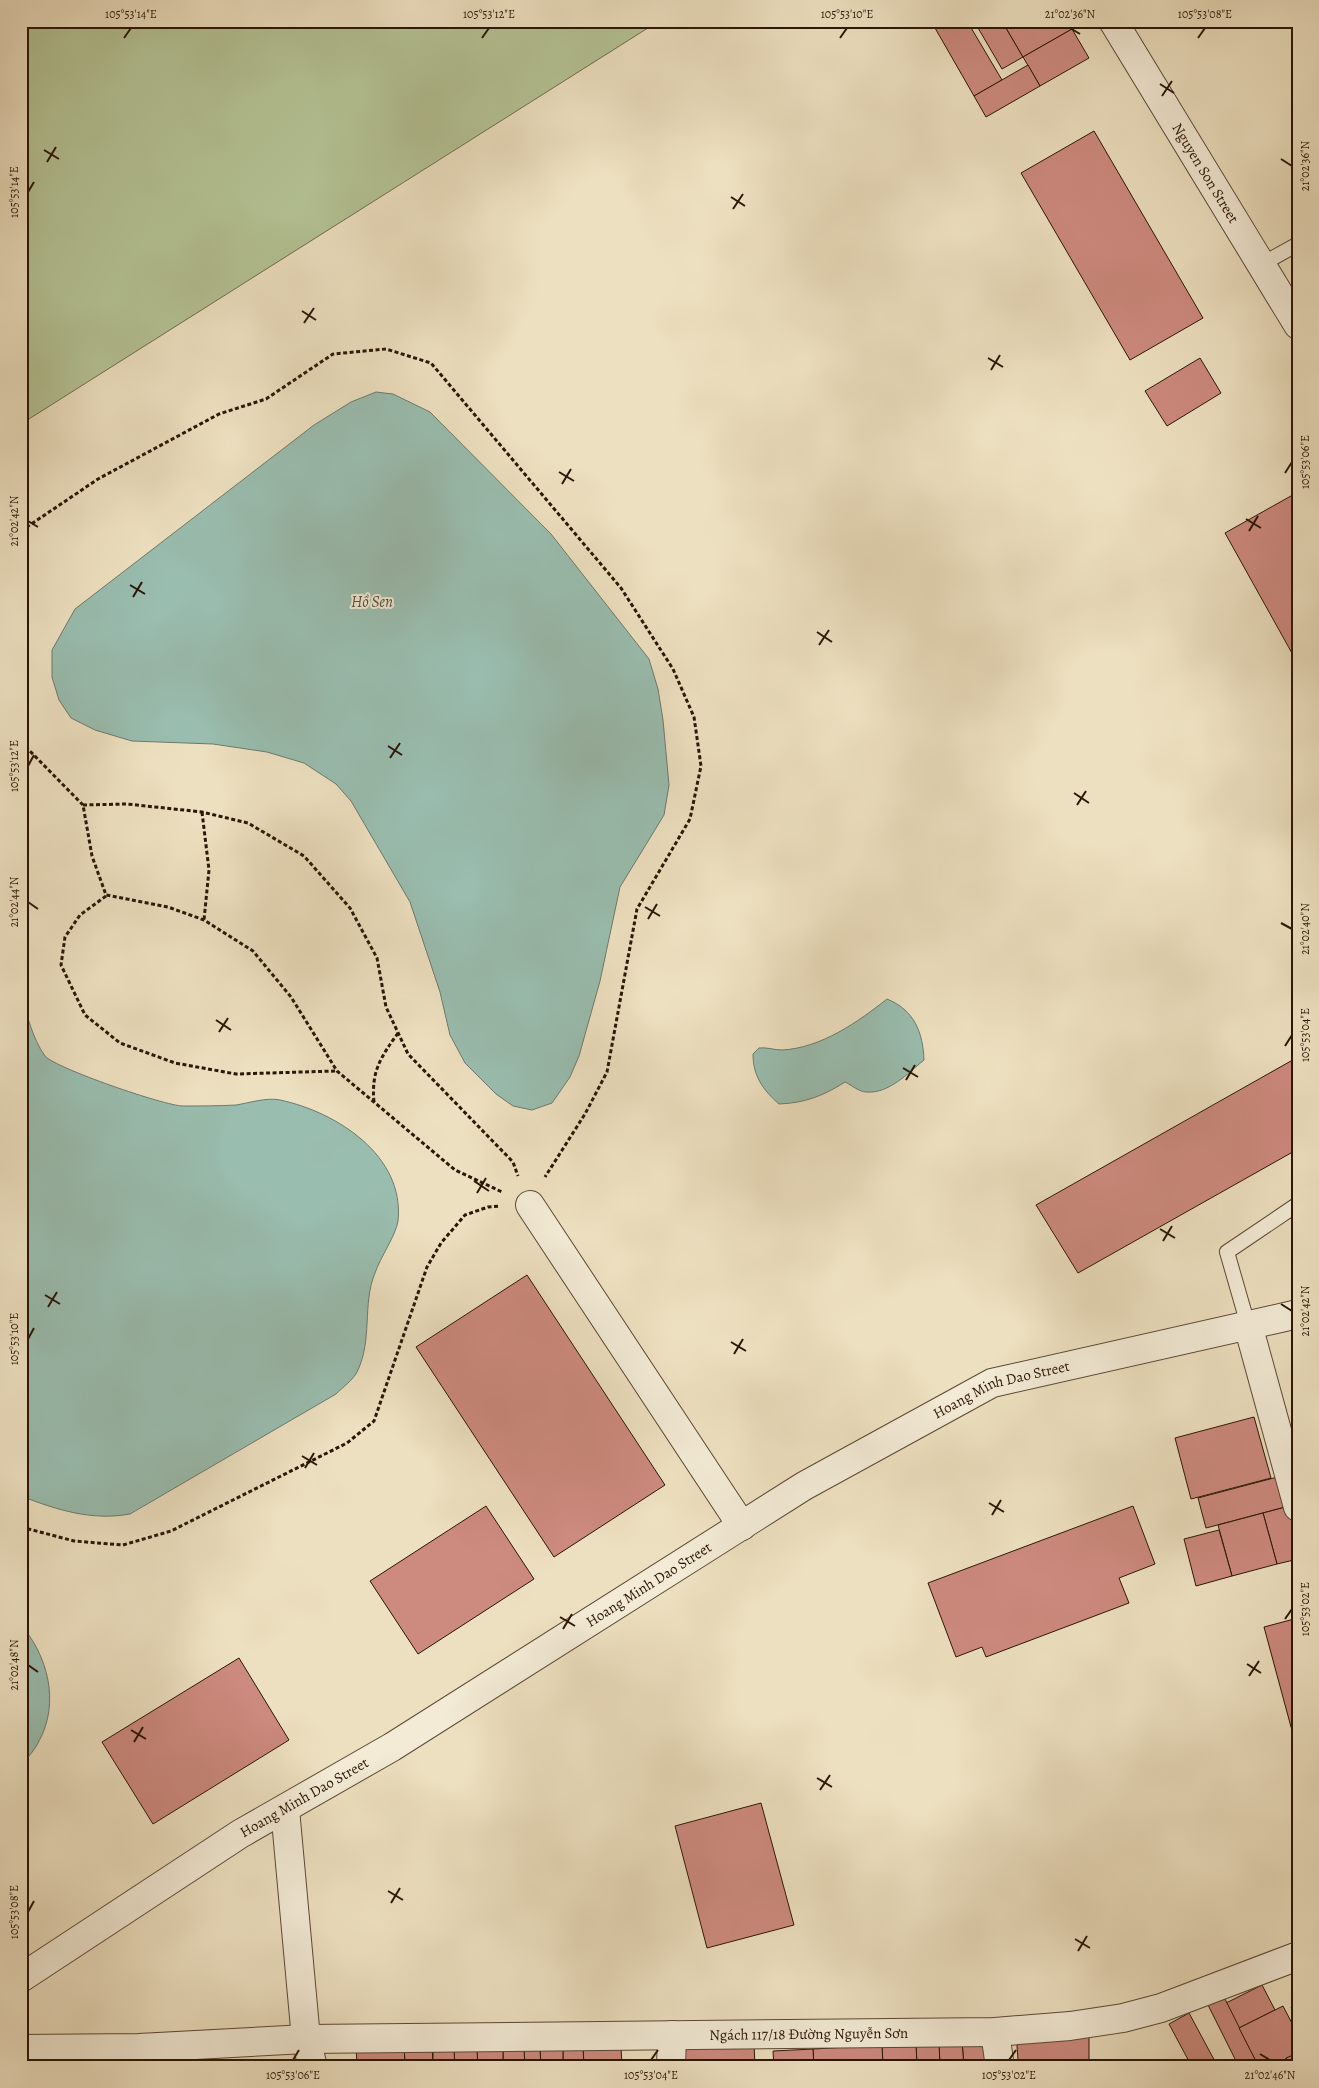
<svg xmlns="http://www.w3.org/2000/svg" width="1319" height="2088" font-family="Alegreya,serif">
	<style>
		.green { fill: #b4c395; stroke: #706c4d }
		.water { fill: #99bdaf; stroke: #6d7a6b }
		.building { fill: #cd8a7f; stroke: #2b1505 }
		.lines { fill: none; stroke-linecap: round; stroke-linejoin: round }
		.service-casing { stroke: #5c4834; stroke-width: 16 }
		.minor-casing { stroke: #5c4834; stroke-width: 30 }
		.tertiary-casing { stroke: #5c4834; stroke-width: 30 }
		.path { stroke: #2b1505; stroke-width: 3; stroke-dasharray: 4 2.5; stroke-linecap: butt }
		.service { stroke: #f3ebd6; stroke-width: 14 }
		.minor { stroke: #f3ebd6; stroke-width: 28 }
		.tertiary { stroke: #f3ebd6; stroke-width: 28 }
		.ticks { fill: none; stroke: #2b1505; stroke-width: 2 }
		.labels { text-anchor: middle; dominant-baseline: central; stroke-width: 4; stroke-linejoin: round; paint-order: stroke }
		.street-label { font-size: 15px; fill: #2b1505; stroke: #f3ebd6 }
		.water-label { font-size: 16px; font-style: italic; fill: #525040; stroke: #f3ebd6 }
		.neatline { fill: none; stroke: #2b1505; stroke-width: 2 }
		.ticks-label { font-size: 12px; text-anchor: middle; fill: #2b1505 }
	</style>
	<rect width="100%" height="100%" fill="#ede0c0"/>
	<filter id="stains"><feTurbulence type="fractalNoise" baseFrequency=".004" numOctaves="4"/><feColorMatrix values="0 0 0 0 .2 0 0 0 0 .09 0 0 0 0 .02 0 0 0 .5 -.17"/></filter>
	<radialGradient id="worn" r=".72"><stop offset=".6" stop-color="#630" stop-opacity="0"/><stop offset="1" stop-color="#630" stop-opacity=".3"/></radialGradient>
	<polygon class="green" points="21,21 659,21 21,424"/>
	<g class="water">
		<polygon points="376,392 393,394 430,412 551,534 649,659 658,689 663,720 669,785 664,815 620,887 600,981 579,1056 570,1077 552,1103 532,1110 513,1106 496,1094 465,1063 450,1035 440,992 410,902 351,801 336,784 304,763 267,752 213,744 132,741 95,730 71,718 59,700 52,677 52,650 75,609 314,425 351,402"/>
		<path d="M21,989C24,1008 33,1040 45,1056C55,1068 165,1106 183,1106C200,1106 218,1106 236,1105C249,1103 267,1097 280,1100C337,1112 405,1156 398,1221C396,1235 380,1258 375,1273C362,1304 373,1340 357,1372C353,1380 343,1387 336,1394L130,1514C92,1521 57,1510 21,1496Z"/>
		<path d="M887,999C914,1010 923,1032 924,1060C908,1073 889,1094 866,1092C860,1092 851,1085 845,1082C823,1096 805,1103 779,1104C763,1090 753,1076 753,1054L759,1048C767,1047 774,1050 782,1050C821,1048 858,1022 887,999Z"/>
		<path d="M21,1625C48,1656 60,1703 39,1741C35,1750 27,1758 21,1766Z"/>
	</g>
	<g class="building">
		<polygon points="931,21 967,21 1002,80 974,96"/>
		<polygon points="974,21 1002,21 1023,57 1002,69"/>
		<polygon points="1002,21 1068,21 1072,29 1023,57"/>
		<polygon points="1072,29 1089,58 1040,86 1023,57"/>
		<polygon points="1028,65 1040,86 986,117 974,96"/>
		<polygon points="1094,131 1203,318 1130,360 1021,173"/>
		<polygon points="1200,358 1221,393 1167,426 1145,391"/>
		<polygon points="1298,492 1298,664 1225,533"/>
		<polygon points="1298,1057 1298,1149 1078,1273 1036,1205"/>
		<polygon points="527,1275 665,1485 554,1557 416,1347"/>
		<polygon points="1254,1417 1271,1478 1191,1499 1175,1438"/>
		<polygon points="1285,1475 1293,1505 1206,1528 1198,1498"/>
		<polygon points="1293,1505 1298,1523 1298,1559 1277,1564 1263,1513"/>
		<polygon points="486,1506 534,1579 418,1654 370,1581"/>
		<polygon points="1133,1506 1155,1564 1119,1578 1129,1603 986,1657 982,1647 956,1657 928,1583"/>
		<polygon points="1263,1513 1277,1564 1232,1576 1218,1525"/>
		<polygon points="1219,1530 1232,1576 1196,1586 1184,1539"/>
		<polygon points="1298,1618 1298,1737 1294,1738 1264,1627"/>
		<polygon points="239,1658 289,1740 153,1824 102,1742"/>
		<polygon points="761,1803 794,1925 707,1948 675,1826"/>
		<polygon points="1262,1985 1275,2010 1239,2028 1226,2003"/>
		<polygon points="1224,1997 1259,2067 1239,2067 1208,2005"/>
		<polygon points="1298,2004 1298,2021 1291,2007"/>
		<polygon points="1283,2006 1298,2035 1298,2053 1269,2067 1259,2067 1239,2028"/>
		<polygon points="1189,2013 1218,2067 1192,2067 1169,2024"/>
		<polygon points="1089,2028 1089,2067 1065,2067 1018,2060 1016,2032"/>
		<polygon points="994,2039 996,2067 964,2067 962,2041"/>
		<polygon points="962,2041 964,2067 940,2067 939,2042"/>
		<polygon points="432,2042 433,2067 405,2067 404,2043"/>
		<polygon points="939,2042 940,2067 917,2067 916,2043"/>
		<polygon points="404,2043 405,2067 357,2067 356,2044"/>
		<polygon points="754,2043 755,2067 682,2067 680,2047"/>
		<polygon points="916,2043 917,2067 883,2067 882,2045"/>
		<polygon points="882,2045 883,2067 814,2067 813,2049"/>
		<polygon points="621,2046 622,2067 584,2067 583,2047"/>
		<polygon points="563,2047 583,2047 584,2067 563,2067"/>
		<polygon points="563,2047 563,2067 541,2067 540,2049"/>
		<polygon points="524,2049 540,2049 541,2067 525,2067"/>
		<polygon points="524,2049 525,2067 503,2067 503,2050"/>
		<polygon points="813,2049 814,2067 774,2067 773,2051"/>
		<polygon points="477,2050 503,2050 503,2067 478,2067"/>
		<polygon points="477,2050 478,2067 455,2067 454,2051"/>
		<polygon points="433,2051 454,2051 455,2067 433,2067"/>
		<polygon points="1298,2053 1298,2067 1290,2067 1286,2058"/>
	</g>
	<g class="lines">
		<g class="service-casing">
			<g id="service">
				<polyline points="1262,264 1298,244"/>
				<polyline points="1248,1325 1227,1252 1298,1204"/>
				<polyline points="139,2067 139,2048"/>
			</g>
		</g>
		<g class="minor-casing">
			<g id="minor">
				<polyline points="530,1205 742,1526"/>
				<polyline points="1248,1325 1298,1507"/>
				<polyline points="285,1809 306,2039 313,2067"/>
				<polyline points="995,2032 1000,2067"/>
				<path id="s1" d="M21,2049L139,2048L306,2039L995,2032L1070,2026L1123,2018L1161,2008L1298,1956"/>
				<polyline points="671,2067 672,2035"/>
			</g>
		</g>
		<g class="tertiary-casing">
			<g id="tertiary">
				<path id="s2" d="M1113,21L1298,325"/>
				<path id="s3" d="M21,1978L240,1834L392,1747L804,1486L992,1383L1298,1314"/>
			</g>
		</g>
		<g class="path">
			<polyline points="21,531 98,479 219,414 266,399 333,354 386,349 431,363 621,588 673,669 694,717 701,766 690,819 637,909 607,1072 585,1114 545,1177"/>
			<polyline points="21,742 83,805 92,856 106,895 168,907 204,920 253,951 291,997 337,1071 455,1170 502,1192"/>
			<polyline points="83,805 127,804 202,812 248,823 304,856 350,908 377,958 386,1007 408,1054 513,1162 518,1176"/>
			<polyline points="202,812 209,870 204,920"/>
			<polyline points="106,896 80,915 65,937 61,965 85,1015 120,1043 175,1063 236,1074 336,1071"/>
			<path d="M374,1102C371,1071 381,1057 398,1033"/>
			<polyline points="21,1527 74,1541 123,1545 171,1531 347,1443 374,1421 427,1267 441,1243 465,1215 488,1207 500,1206"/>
		</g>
		<use href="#service" class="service"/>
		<use href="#minor" class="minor"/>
		<use href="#tertiary" class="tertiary"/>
	</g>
	<path class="ticks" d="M1070,28L1080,34M124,38L131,28M482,38L489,28M840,38L847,28M1198,38L1205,28M1160,84L1174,93M1162,96L1172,81M44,150L59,159M1281,159L1292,166M47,162L56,147M28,192L34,182M731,197L745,206M733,209L743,194M302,311L316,320M304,323L314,308M988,358L1003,367M991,370L1000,355M559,472L574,481M1285,473L1292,462M562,484L571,469M1246,519L1261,528M28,521L38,527M1249,531L1258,516M130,585L145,594M133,597L142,582M817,632L832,642M819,645L829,630M388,746L402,755M390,758L400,743M28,766L34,755M1074,793L1089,803M1077,805L1086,791M28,902L38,909M645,907L660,916M648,919L657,904M1281,923L1292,929M216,1020L231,1030M219,1032L228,1018M1285,1046L1292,1035M903,1068L918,1077M906,1080L915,1065M474,1181L489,1191M477,1193L486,1178M1160,1229L1175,1238M1163,1241L1172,1226M45,1295L60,1304M1281,1304L1292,1311M48,1307L57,1292M28,1339L34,1328M731,1342L746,1351M734,1354L743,1339M302,1456L317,1465M305,1468L314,1453M989,1503L1004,1512M992,1515L1001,1500M560,1617L575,1626M1285,1619L1292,1609M563,1629L572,1614M1247,1664L1261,1673M28,1665L38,1672M1249,1676L1259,1661M131,1730L146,1739M134,1742L143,1727M817,1778L832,1787M820,1790L830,1775M388,1891L403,1900M391,1903L400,1888M28,1912L34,1901M1075,1939L1090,1948M1078,1951L1087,1936M1260,2054L1270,2060M293,2060L299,2050M651,2060L658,2050M1009,2060L1016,2050"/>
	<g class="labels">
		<g class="street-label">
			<text stroke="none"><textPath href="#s2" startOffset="178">Nguyen Son Street</textPath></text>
			<text stroke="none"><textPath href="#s3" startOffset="1146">Hoang Minh Dao Street</textPath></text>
			<text stroke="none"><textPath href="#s3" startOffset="741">Hoang Minh Dao Street</textPath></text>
			<text stroke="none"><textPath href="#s3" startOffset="336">Hoang Minh Dao Street</textPath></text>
			<text stroke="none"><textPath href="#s1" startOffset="788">Ngách 117/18 Đường Nguyễn Sơn</textPath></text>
		</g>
		<g class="water-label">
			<text x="372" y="602">Hồ Sen</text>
		</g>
	</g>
	<rect width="1319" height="2088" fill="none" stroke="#ede0c0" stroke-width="55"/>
	<rect x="28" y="28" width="1264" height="2032" class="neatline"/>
	<g class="ticks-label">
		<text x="131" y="18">105°53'14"E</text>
		<text x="489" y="18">105°53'12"E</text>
		<text x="847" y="18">105°53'10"E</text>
		<text x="1070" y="18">21°02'36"N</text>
		<text x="1205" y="18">105°53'08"E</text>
		<text transform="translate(1305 166) rotate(-90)" y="4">21°02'36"N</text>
		<text transform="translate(14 192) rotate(-90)" y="4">105°53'14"E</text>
		<text transform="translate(1305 462) rotate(-90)" y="4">105°53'06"E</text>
		<text transform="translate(14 521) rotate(-90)" y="4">21°02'42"N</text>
		<text transform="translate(14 766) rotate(-90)" y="4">105°53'12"E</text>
		<text transform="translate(14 902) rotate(-90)" y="4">21°02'44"N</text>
		<text transform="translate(1305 929) rotate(-90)" y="4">21°02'40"N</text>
		<text transform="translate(1305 1035) rotate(-90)" y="4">105°53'04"E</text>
		<text transform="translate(1305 1311) rotate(-90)" y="4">21°02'42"N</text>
		<text transform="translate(14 1339) rotate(-90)" y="4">105°53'10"E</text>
		<text transform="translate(1305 1609) rotate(-90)" y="4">105°53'02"E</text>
		<text transform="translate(14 1665) rotate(-90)" y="4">21°02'48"N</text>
		<text transform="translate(14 1912) rotate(-90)" y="4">105°53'08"E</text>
		<text x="293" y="2079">105°53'06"E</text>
		<text x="651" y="2079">105°53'04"E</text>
		<text x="1009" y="2079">105°53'02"E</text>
		<text x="1270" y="2079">21°02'46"N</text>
	</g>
	<rect width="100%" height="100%" filter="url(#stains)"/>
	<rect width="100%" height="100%" fill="url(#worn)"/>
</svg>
